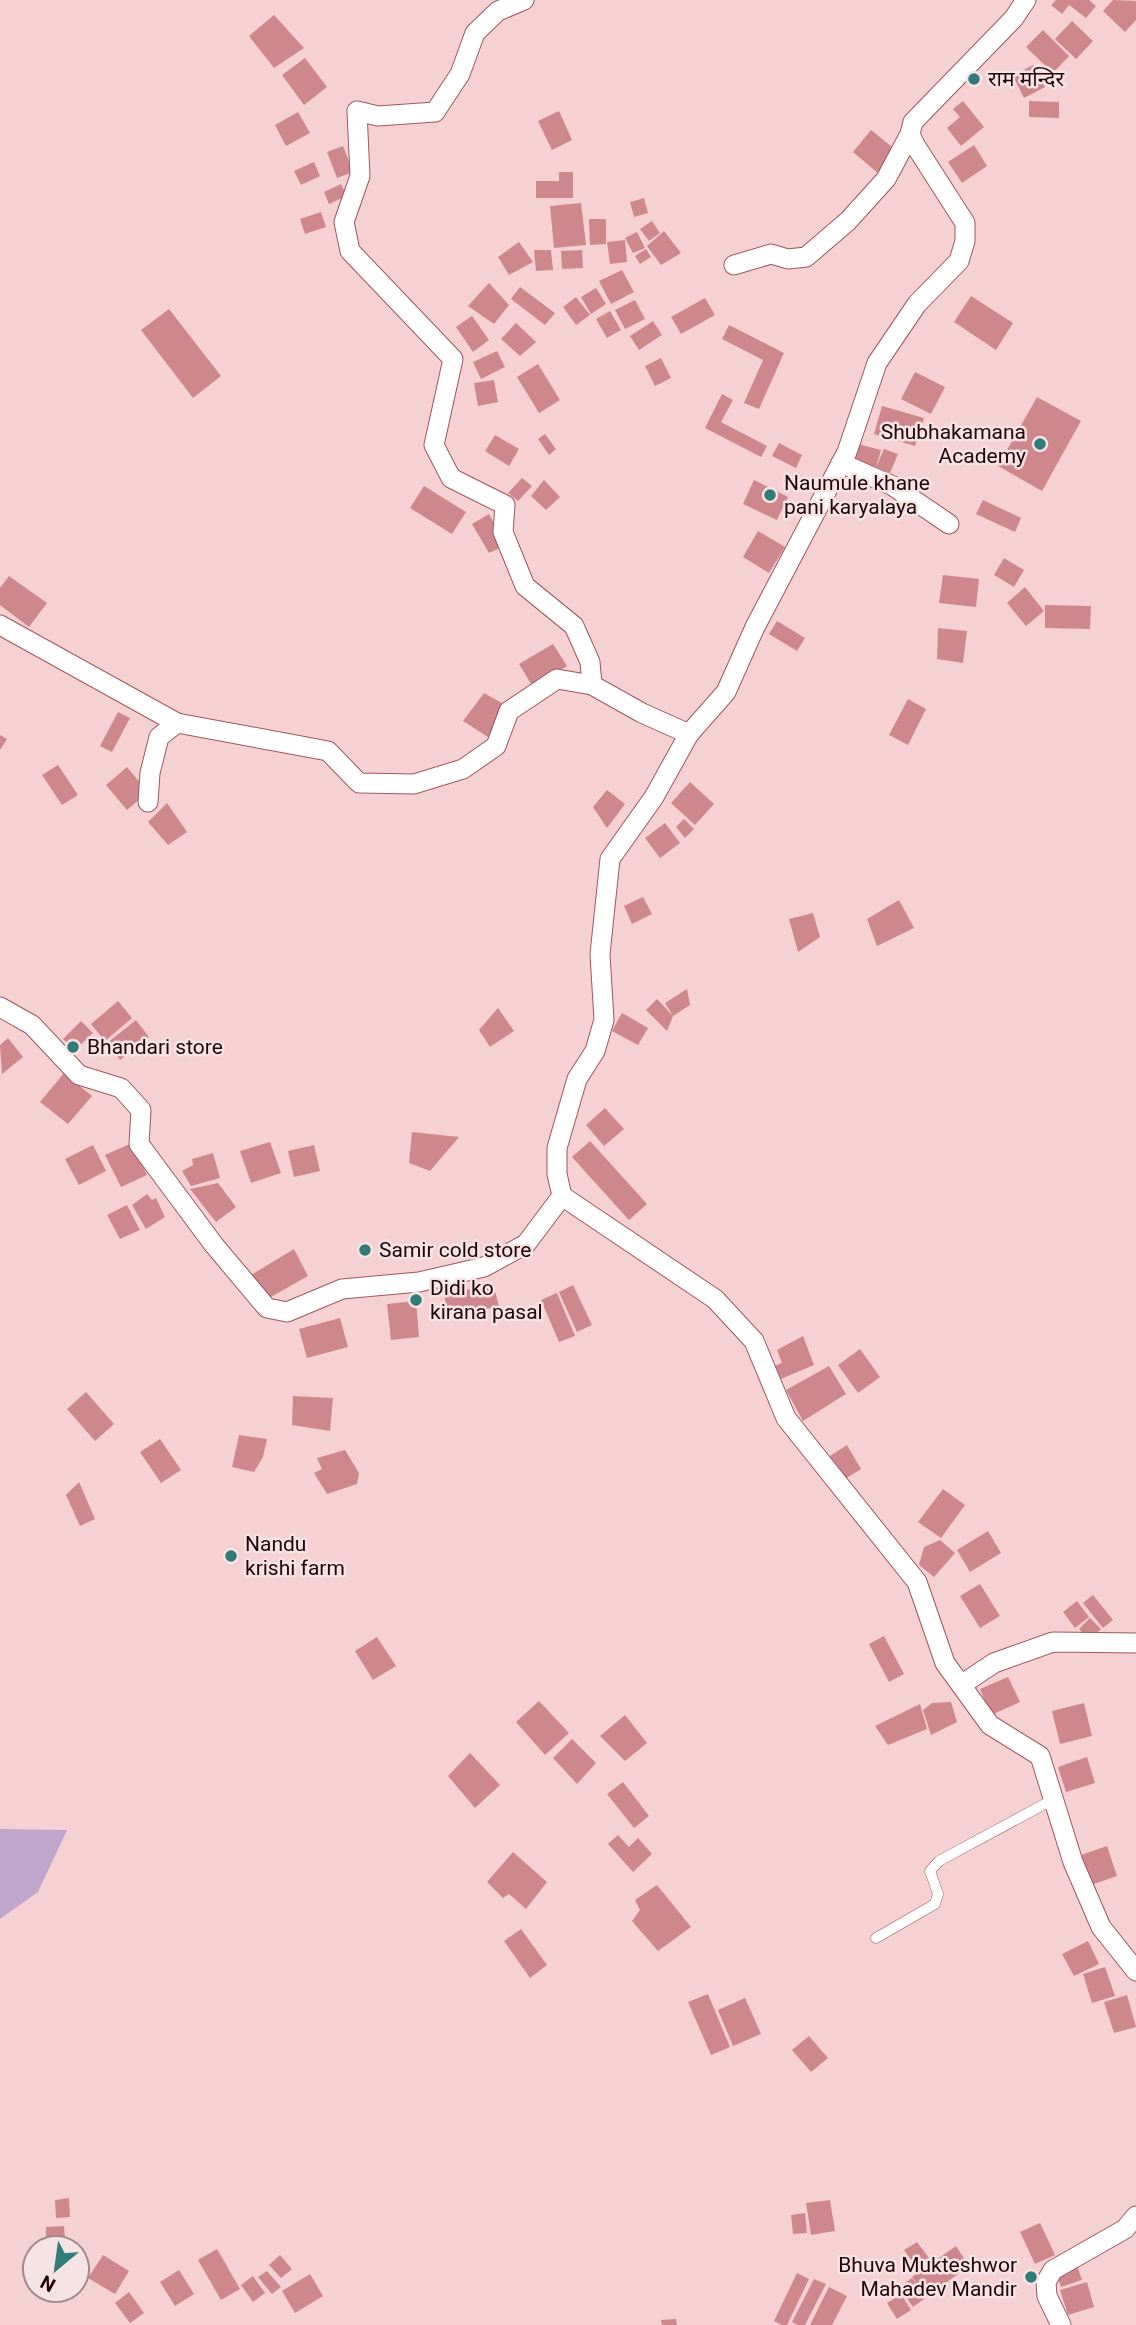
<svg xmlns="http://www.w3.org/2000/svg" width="1136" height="2325" font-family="Roboto,'Noto Sans Devanagari',sans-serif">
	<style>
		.green { fill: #c0a5cd }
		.building { fill: #ce888d }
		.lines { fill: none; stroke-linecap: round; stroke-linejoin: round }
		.lane-casing { stroke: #a2555c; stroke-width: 11 }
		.street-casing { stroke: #a2555c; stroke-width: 21 }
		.lane { stroke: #fff; stroke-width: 10 }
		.street { stroke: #fff; stroke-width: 19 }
		.poi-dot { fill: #327b7b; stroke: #f6e3e4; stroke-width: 2.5 }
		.labels { text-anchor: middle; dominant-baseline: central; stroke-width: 5; stroke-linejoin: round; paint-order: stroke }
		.poi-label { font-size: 21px; fill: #220509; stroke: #f6e3e4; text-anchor: start }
	</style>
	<rect width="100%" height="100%" fill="#f6d1d3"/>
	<polygon class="green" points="0,1829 67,1830 38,1892 0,1919"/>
	<g class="building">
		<polygon points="1056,0 1089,0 1096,6 1086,18 1069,5 1062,14 1051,5"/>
		<polygon points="1113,0 1136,1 1136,20 1125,32 1103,11"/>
		<polygon points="274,15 304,48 274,68 249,36"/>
		<polygon points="1072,21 1093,41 1076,59 1055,39"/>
		<polygon points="1043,30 1069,56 1053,73 1026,47"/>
		<polygon points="305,58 327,87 304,105 282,75"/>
		<polygon points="1033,65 1045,87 1024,98 1013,76"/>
		<polygon points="963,101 984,127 961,146 947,128 960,117 953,109"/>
		<polygon points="1029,101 1059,102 1059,118 1029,117"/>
		<polygon points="559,111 572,140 552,150 538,121"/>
		<polygon points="298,112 310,133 286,146 275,125"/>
		<polygon points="871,130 897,151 879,174 853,152"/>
		<polygon points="974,145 987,166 962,183 948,162"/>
		<polygon points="343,146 353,172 337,178 327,152"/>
		<polygon points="314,162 320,176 301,185 294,171"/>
		<polygon points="559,172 573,172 573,198 536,198 536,181 559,181"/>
		<polygon points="341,184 347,196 329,204 324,192"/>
		<polygon points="644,198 648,213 634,217 630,202"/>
		<polygon points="581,203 586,245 554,248 550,206"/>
		<polygon points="321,212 326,227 305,234 300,219"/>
		<polygon points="589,219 606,219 606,244 590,245"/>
		<polygon points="652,221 660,233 649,241 640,229"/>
		<polygon points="664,231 681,253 661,265 647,246"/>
		<polygon points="637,232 645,248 633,253 625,238"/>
		<polygon points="625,240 627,262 610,264 607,242"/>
		<polygon points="519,242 533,262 509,275 498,257"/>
		<polygon points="646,249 651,257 640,264 635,256"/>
		<polygon points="534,250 551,250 553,270 536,271"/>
		<polygon points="582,250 583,268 562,269 561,251"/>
		<polygon points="622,270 634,292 611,304 599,281"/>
		<polygon points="489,283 509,305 494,324 468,306"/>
		<polygon points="520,287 555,313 545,325 511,299"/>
		<polygon points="596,288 606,304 591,314 581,297"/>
		<polygon points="971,296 1013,323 996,350 954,322"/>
		<polygon points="576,297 590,315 576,325 563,307"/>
		<polygon points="705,298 715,315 681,334 671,317"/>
		<polygon points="635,300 645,319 625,329 615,310"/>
		<polygon points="169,309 221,376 193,398 141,330"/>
		<polygon points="610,311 621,330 607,338 596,319"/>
		<polygon points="472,316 489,340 473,352 456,327"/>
		<polygon points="653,321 662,335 639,350 630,336"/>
		<polygon points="516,323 536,342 520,356 501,339"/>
		<polygon points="729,325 784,353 759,409 744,403 763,360 722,339"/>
		<polygon points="497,351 505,367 481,379 473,362"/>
		<polygon points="661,358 671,378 655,386 645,366"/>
		<polygon points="538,364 560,400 539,413 517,377"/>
		<polygon points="915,372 945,387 931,414 901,399"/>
		<polygon points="494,380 498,402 478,406 474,383"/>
		<polygon points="722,394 733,400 721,422 767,446 761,457 705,428"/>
		<polygon points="1037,397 1081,421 1042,491 998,466"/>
		<polygon points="882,406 924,418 915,446 874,434"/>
		<polygon points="545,434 556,449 549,455 538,439"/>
		<polygon points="495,435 519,449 509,466 485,451"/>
		<polygon points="779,443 802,455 796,468 772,456"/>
		<polygon points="858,444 881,450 876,467 854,461"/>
		<polygon points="884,449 898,454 890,473 876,467"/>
		<polygon points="522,478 532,486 518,501 508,493"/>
		<polygon points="544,480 560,497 546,510 531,496"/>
		<polygon points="754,480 788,497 777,520 743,504"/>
		<polygon points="424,486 466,512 452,534 410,508"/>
		<polygon points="983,500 1021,518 1015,532 976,514"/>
		<polygon points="489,514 506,545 489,553 472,524"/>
		<polygon points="758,531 785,547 769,573 743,557"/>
		<polygon points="1004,558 1024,570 1014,587 994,575"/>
		<polygon points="943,575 979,579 976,607 939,603"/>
		<polygon points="9,576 47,603 29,627 0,605 0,588"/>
		<polygon points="1025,587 1044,611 1026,626 1007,603"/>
		<polygon points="1045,605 1091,606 1090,629 1045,628"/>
		<polygon points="777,621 805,638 797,651 769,634"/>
		<polygon points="938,628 967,631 963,663 937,659"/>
		<polygon points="553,644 567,666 533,687 519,664"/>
		<polygon points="484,693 507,706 488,737 463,721"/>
		<polygon points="908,699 926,709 908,745 889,735"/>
		<polygon points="118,712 130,718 112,752 100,746"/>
		<polygon points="0,735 7,739 0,750"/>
		<polygon points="58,765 78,795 62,805 42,775"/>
		<polygon points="127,767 148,792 127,810 106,785"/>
		<polygon points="690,782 714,804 695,825 671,803"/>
		<polygon points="607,790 625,804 607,828 593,807"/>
		<polygon points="167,803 187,832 168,845 148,822"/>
		<polygon points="684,819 694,829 685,838 676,827"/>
		<polygon points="665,823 680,843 660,858 645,838"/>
		<polygon points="643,897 652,914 632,924 624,906"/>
		<polygon points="899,900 914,928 877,946 867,919"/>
		<polygon points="813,913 820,937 798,952 789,919"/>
		<polygon points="687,989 690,1005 673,1016 665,1003"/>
		<polygon points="657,999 673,1016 667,1031 646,1010"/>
		<polygon points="118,1001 132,1018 105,1041 91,1024"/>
		<polygon points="498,1008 514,1031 490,1047 479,1030"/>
		<polygon points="622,1013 648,1028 638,1045 612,1031"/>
		<polygon points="136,1020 149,1037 120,1060 107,1043"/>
		<polygon points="81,1021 93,1033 75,1050 63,1039"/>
		<polygon points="8,1038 23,1057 2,1074 0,1045"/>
		<polygon points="64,1073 92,1096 68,1124 40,1102"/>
		<polygon points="605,1108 624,1129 604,1146 586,1125"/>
		<polygon points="412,1132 459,1137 430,1171 409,1163"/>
		<polygon points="590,1141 647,1204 629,1220 572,1157"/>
		<polygon points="270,1142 281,1173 251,1183 240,1151"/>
		<polygon points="132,1143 147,1175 121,1187 105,1155"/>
		<polygon points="93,1145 106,1171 79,1185 65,1159"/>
		<polygon points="314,1145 320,1171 294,1177 288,1151"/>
		<polygon points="213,1153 220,1178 191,1186 182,1171 193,1165 192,1159"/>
		<polygon points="218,1183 236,1207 216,1222 190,1189"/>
		<polygon points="147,1194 152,1200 156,1198 165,1217 146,1229 132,1205"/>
		<polygon points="127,1205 140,1230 120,1239 107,1215"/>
		<polygon points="294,1249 308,1276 269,1298 251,1275"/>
		<polygon points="493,1284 499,1306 449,1318 444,1295"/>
		<polygon points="573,1285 592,1325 577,1332 559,1292"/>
		<polygon points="557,1293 575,1336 559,1342 541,1300"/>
		<polygon points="416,1301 419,1337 391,1340 387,1304"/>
		<polygon points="340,1318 348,1347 307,1358 299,1329"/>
		<polygon points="803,1336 814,1365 781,1379 774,1366 782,1363 777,1350"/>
		<polygon points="860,1349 880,1377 858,1393 838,1365"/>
		<polygon points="829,1366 846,1394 803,1421 786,1390"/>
		<polygon points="86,1392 114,1424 95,1441 67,1409"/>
		<polygon points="293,1396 333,1398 330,1431 292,1425"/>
		<polygon points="239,1435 267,1439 263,1457 254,1472 232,1467"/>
		<polygon points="160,1439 181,1470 161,1483 140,1452"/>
		<polygon points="847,1445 861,1469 845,1479 830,1456"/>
		<polygon points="345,1450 359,1473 357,1484 327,1494 314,1473 322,1469 317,1458"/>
		<polygon points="79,1482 95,1519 80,1526 66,1495"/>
		<polygon points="943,1489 965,1505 941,1538 918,1522"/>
		<polygon points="988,1531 1001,1553 970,1572 957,1550"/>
		<polygon points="940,1540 955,1553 934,1577 919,1565 924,1547"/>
		<polygon points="980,1584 1000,1616 980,1628 960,1596"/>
		<polygon points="1093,1595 1113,1620 1103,1628 1083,1603"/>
		<polygon points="1077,1601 1089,1617 1075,1628 1063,1612"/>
		<polygon points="1090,1618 1101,1629 1090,1640 1079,1629"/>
		<polygon points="884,1636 904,1674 889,1682 869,1644"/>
		<polygon points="377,1637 396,1666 373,1680 355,1651"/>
		<polygon points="1008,1677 1020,1702 991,1715 980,1689"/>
		<polygon points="539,1701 569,1733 545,1755 516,1722"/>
		<polygon points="951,1702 957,1722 931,1735 923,1710 932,1703"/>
		<polygon points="1084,1703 1092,1736 1060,1744 1052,1711"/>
		<polygon points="920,1704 927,1729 888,1745 875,1726"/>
		<polygon points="625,1715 647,1743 625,1761 600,1736"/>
		<polygon points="572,1739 596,1763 577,1784 553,1758"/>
		<polygon points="470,1753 500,1785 475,1808 448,1776"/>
		<polygon points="1087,1757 1095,1783 1066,1792 1058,1767"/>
		<polygon points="623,1782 649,1816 634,1828 607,1794"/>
		<polygon points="618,1835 629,1847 638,1838 652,1854 633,1872 608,1844"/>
		<polygon points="1107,1846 1117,1876 1091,1885 1081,1855"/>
		<polygon points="513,1852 547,1882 526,1909 509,1894 503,1898 487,1882"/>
		<polygon points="657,1885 691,1927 658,1951 632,1921 640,1910 635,1900"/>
		<polygon points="521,1929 547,1965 530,1978 504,1941"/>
		<polygon points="1088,1941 1099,1964 1074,1976 1062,1954"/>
		<polygon points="1105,1967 1115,1996 1092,2003 1083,1974"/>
		<polygon points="708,1994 730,2047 711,2055 688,2002"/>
		<polygon points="1127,1995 1136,2027 1114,2033 1104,2002"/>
		<polygon points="745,1998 761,2034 733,2046 718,2010"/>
		<polygon points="809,2036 828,2058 811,2072 792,2050"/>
		<polygon points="69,2198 70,2217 56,2218 55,2200"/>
		<polygon points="830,2200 835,2231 811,2235 806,2203"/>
		<polygon points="805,2213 807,2233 793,2234 791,2215"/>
		<polygon points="1040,2223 1055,2255 1035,2264 1020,2232"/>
		<polygon points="64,2226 65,2239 46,2240 46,2227"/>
		<polygon points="917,2242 929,2258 916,2267 904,2250"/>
		<polygon points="956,2246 969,2266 913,2307 899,2287 912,2278 920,2287 912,2277"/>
		<polygon points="217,2249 240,2289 221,2300 198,2260"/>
		<polygon points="103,2255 129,2271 115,2294 88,2278"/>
		<polygon points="280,2255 292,2269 281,2278 269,2265"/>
		<polygon points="1077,2266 1082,2280 1061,2287 1056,2272"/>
		<polygon points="179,2270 194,2294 175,2306 160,2282"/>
		<polygon points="267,2271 281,2287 272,2294 258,2277"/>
		<polygon points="797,2273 809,2279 787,2325 782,2325 774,2321"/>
		<polygon points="310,2274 323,2296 295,2313 282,2291"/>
		<polygon points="253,2276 265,2293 253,2302 241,2285"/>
		<polygon points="814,2279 826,2284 805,2325 798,2325 792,2322"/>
		<polygon points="1087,2282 1094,2307 1068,2315 1060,2290"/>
		<polygon points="829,2287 847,2296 832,2325 810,2325"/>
		<polygon points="50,2290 67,2290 63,2297"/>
		<polygon points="129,2292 144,2313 130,2323 115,2303"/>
		<polygon points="901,2294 911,2310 897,2319 887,2303"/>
		<polygon points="676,2319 677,2325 662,2325 661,2320"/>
	</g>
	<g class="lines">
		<g class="lane-casing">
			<polyline id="lane" points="876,1938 935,1904 938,1894 930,1871 939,1861 1054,1799"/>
		</g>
		<g class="street-casing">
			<g id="street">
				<polyline points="524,0 498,11 475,33 460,74 435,112 378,116 357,111 360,176 344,222 350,251 453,359 434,445 451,478 505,505 503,532 525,586 574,626 590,662 592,685 642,713 689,734"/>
				<polyline points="1026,0 1014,18 913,122 910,134 915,145 965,223 965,241 959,261 917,304 877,363 847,452 755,627 726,692 689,734 654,797 610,859 600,954 604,1020 595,1051 577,1079 557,1148 557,1174 562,1196 715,1299 754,1341 786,1418 917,1582 945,1663 990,1725 1040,1756 1073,1862 1101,1927 1136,1971"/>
				<polyline points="734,265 771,254 788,259 806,257 848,221 886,179 910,134"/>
				<polyline points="841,463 893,486 949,524"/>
				<polyline points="0,625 177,723"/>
				<polyline points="148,802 150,773 159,737 177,723 328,751 359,783 414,784 463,769 496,746 509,711 557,679 592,685"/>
				<polyline points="0,1007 32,1025 79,1075 121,1088 141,1110 139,1144 214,1245 267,1308 287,1312 342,1289 419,1282 484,1267 526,1244 562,1196"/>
				<polyline points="961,1685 994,1663 1053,1642 1136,1643"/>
				<polyline points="1061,2325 1047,2296 1046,2282 1053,2270 1125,2229 1136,2216"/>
			</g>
		</g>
		<use href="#lane" class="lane"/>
		<use href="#street" class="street"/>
	</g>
	<g class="poi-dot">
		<circle cx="974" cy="79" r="7"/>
		<circle cx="1040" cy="444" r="7"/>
		<circle cx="770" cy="495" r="7"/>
		<circle cx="73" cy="1047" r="7"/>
		<circle cx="365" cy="1250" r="7"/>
		<circle cx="416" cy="1300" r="7"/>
		<circle cx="231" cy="1556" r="7"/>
		<circle cx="1031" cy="2277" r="7"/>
	</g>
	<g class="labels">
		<g class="poi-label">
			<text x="988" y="79">राम मन्दिर</text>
			<text x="1026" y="432" text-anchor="end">Shubhakamana<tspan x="1026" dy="24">Academy</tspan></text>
			<text x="784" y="483">Naumule khane<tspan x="784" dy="24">pani karyalaya</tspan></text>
			<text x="87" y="1047">Bhandari store</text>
			<text x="379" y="1250">Samir cold store</text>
			<text x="430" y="1288">Didi ko<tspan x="430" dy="24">kirana pasal</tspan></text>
			<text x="245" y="1544">Nandu<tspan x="245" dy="24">krishi farm</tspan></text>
			<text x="1017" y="2265" text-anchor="end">Bhuva Mukteshwor<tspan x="1017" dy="24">Mahadev Mandir</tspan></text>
		</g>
	</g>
	<g transform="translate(56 2269) rotate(209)"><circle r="33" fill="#f6e3e4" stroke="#a18a8c" stroke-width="2"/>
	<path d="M0-5L12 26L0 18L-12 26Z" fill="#327b7b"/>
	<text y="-10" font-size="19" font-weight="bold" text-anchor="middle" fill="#220509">N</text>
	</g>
</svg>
